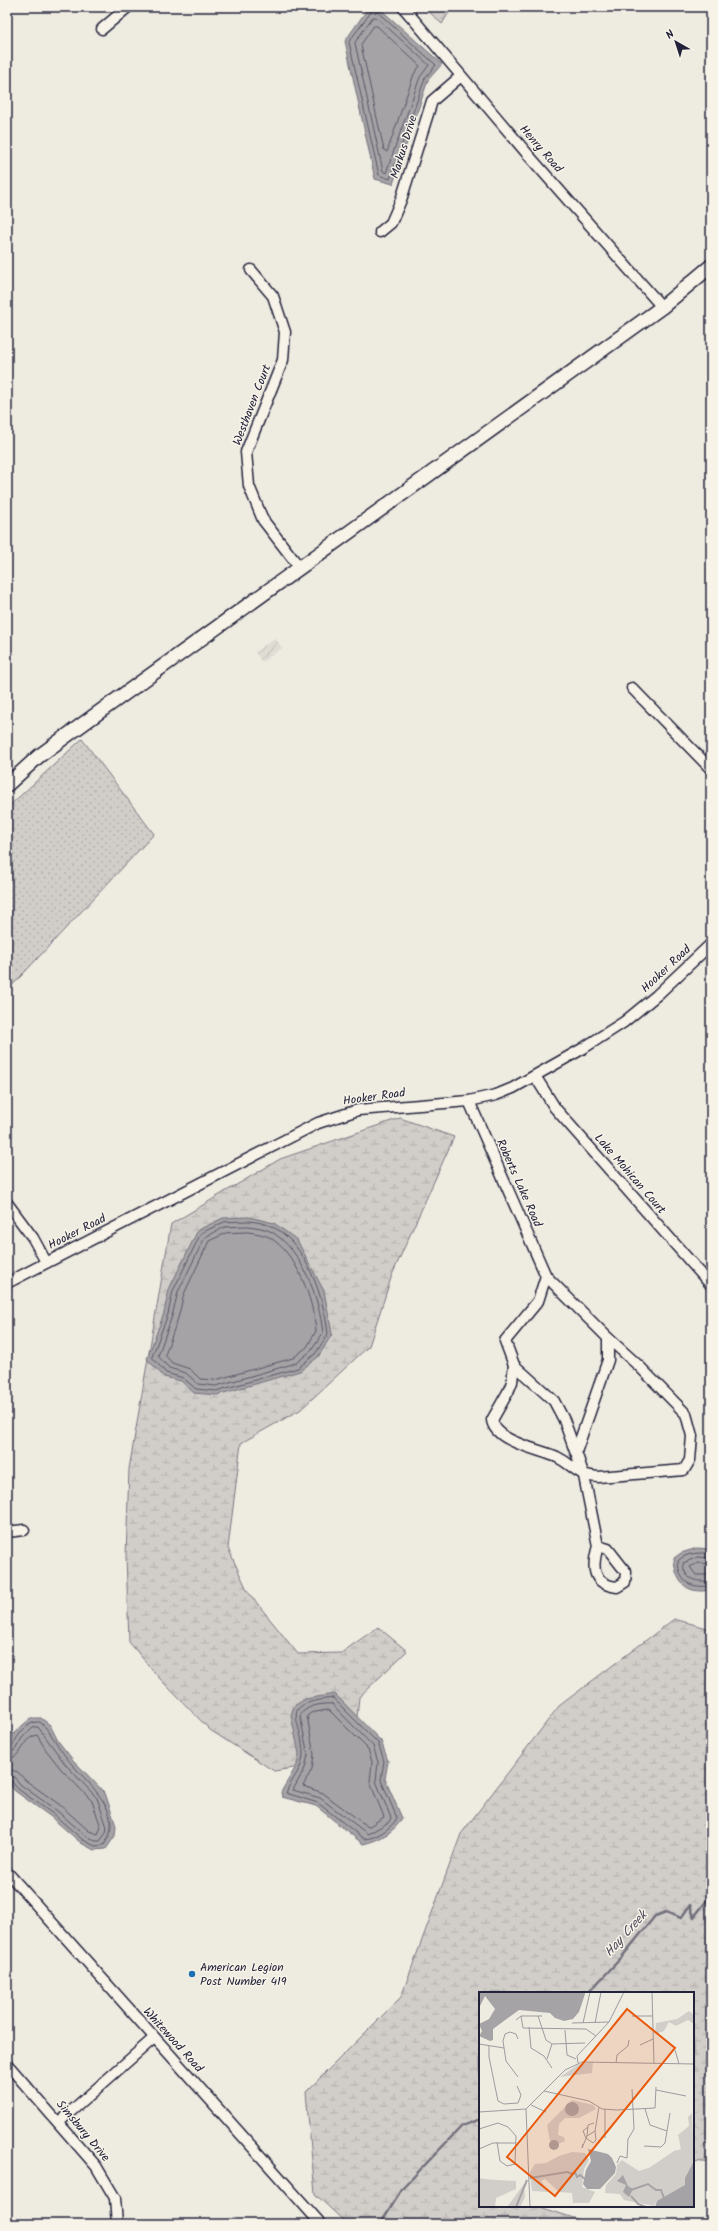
<svg xmlns="http://www.w3.org/2000/svg" width="718" height="2231" font-family="Kalam,sans-serif">
	<style>
		.industrial { fill: url(#industrial-furrows) }
		.wetland { fill: url(#wetland-marsh); stroke: #7a7882 }
		.park { fill: url(#park-dots); stroke: #7a7882 }
		.water { fill: #a6a3a6; stroke: #716f7b }
		.lines { fill: none; stroke-linecap: round; stroke-linejoin: round }
		.shore { stroke: #575666; stroke-width: 1 }
		.stream { stroke: #716f7b; stroke-width: 2.5 }
		.minor-casing { stroke: #22223b; stroke-width: 13 }
		.major-casing { stroke: #22223b; stroke-width: 16 }
		.minor { stroke: #f7f3e8; stroke-width: 10 }
		.major { stroke: #f7f3e8; stroke-width: 13 }
		.poi-dot { fill: #1f6fb2; stroke: #f7f3e8; stroke-width: 1.5 }
		.labels { text-anchor: middle; dominant-baseline: central; stroke-width: 3; stroke-linejoin: round; paint-order: stroke }
		.street-label { font-size: 12px; fill: #22223b; stroke: #f7f3e8 }
		.poi-label { font-size: 12px; fill: #22223b; stroke: #f7f3e8; text-anchor: start }
		.water-label { font-size: 13px; font-style: italic; fill: #504f60; stroke: #f7f3e8 }
		.inset-river { fill: none; stroke: #a6a3a6; stroke-width: 2 }
		.inset-road { fill: none; stroke: #9c9b9f; stroke-width: 1 }
		.view { fill: #e8590c; fill-opacity: 0.15; stroke: #e8590c; stroke-width: 2 }
		.inset-edge { fill: none; stroke: #22223b; stroke-width: 2 }
	</style>
	<defs>
		<pattern id="industrial-furrows" width="10" height="10" patternUnits="userSpaceOnUse"><rect width="10" height="10" fill="#dfdcd4"/><path d="M-1 1l2-2M0 10L10 0M9 11l2-2" fill="none" stroke="#bfbcb7"/></pattern>
		<pattern id="wetland-marsh" width="20" height="14" patternUnits="userSpaceOnUse"><rect width="20" height="14" fill="#d1cdc9"/><path d="M1 5h8M5 5V1M11 12h8M15 12V8" fill="none" stroke="#b3b0ae"/></pattern>
		<pattern id="park-dots" width="8" height="8" patternUnits="userSpaceOnUse"><rect width="8" height="8" fill="#d1cdc9"/><path d="M2 2h.1M6 6h.1" fill="none" stroke="#b3b0ae" stroke-width="1.8" stroke-linecap="round"/></pattern>
	</defs>
	<rect width="100%" height="100%" fill="#eeebe1"/>
	<filter id="ink" filterUnits="userSpaceOnUse"><feTurbulence type="fractalNoise" baseFrequency=".025" numOctaves="2"/><feDisplacementMap in="SourceGraphic" scale="8" xChannelSelector="R" yChannelSelector="G"/><feConvolveMatrix kernelMatrix="1 2 1 2 8 2 1 2 1" color-interpolation-filters="sRGB"/></filter>
	<g filter="url(#ink)">
		<polygon class="industrial" points="275,638 282,648 262,662 255,652"/>
		<g class="wetland">
			<polygon points="424,7 452,7 442,24"/>
			<polygon points="400,1118 454,1137 392,1275 369,1346 300,1410 241,1443 228,1548 248,1592 298,1654 341,1653 378,1627 407,1651 359,1697 353,1759 274,1771 210,1730 160,1679 129,1642 126,1557 129,1469 171,1224 280,1159"/>
			<polygon points="674,1619 711,1629 711,2163 693,2161 693,1993 480,1993 480,2206 537,2206 592,2224 347,2224 315,2194 306,2092 401,1997 461,1834 559,1706"/>
		</g>
		<polygon class="park" points="82,739 154,834 7,991 7,808"/>
		<g class="water">
			<polygon points="369,7 378,7 442,64 428,80 393,184 375,179 345,41"/>
			<polygon points="249,1217 274,1223 297,1240 324,1291 332,1334 318,1357 300,1371 217,1395 194,1393 181,1381 164,1377 147,1359 164,1313 169,1289 198,1230 223,1218"/>
			<path d="M697,1548L711,1549V1590C685,1595 675,1581 674,1558L681,1553Z"/>
			<path d="M335,1694L381,1741L388,1761L385,1779L402,1818C395,1832 378,1841 363,1844L316,1806L282,1797L281,1792L297,1765L299,1754L291,1715L294,1706L305,1699Z"/>
			<polygon points="31,1718 41,1718 50,1725 58,1741 73,1760 105,1793 116,1826 115,1836 106,1849 94,1850 81,1843 51,1817 15,1791 8,1783 7,1747 15,1732"/>
		</g>
		<g class="lines">
			<g class="shore">
				<polygon points="374,9 436,65 425,78 390,179 379,175 349,42"/>
				<polygon points="373,17 376,17 429,65 420,77 386,173 383,171 355,43"/>
				<polygon points="374,26 377,26 420,66 414,74 387,152 384,150 361,45"/>
				<path d="M249,1221C256,1222 266,1223 273,1227C307,1244 324,1299 328,1334L315,1354L298,1368L216,1391L196,1389L183,1378L166,1373L152,1357L168,1314L173,1291L201,1233L224,1222Z"/>
				<path d="M248,1226C255,1227 265,1228 272,1232C303,1251 319,1298 323,1333L311,1351L296,1363L216,1386L198,1384L186,1373L169,1368L158,1356L172,1316L178,1292L205,1237L225,1227Z"/>
				<path d="M248,1232C254,1233 263,1234 269,1237C298,1254 313,1300 316,1331L307,1347L293,1358L215,1380L200,1379L190,1369L172,1363L165,1355L178,1318L184,1294L209,1241L226,1233Z"/>
				<path d="M711,1553C700,1553 686,1552 678,1561C679,1583 690,1588 711,1586"/>
				<path d="M711,1558L698,1557L683,1563C684,1581 697,1582 711,1581"/>
				<polyline points="711,1564 698,1563 690,1567 696,1575 711,1575"/>
				<path d="M333,1698L378,1743L384,1761L381,1780L397,1818C392,1828 375,1839 364,1839L318,1803L286,1793C291,1779 303,1769 303,1754C302,1716 276,1705 333,1698Z"/>
				<path d="M332,1704L373,1746L378,1762L376,1781L391,1818L389,1822L368,1834L320,1798L293,1790L305,1768L308,1755L300,1716C304,1706 322,1703 332,1704Z"/>
				<polygon points="329,1710 368,1749 372,1762 370,1782 384,1817 368,1827 323,1793 303,1786 312,1769 314,1754 307,1716 311,1713"/>
				<path d="M7,1748L12,1746C18,1736 26,1721 40,1722C51,1731 57,1746 66,1757C84,1781 128,1812 104,1845L95,1846L83,1840L53,1814L18,1789L11,1781L7,1780"/>
				<polyline points="7,1753 15,1750 22,1738 34,1727 38,1727 66,1765 97,1798 107,1827 106,1833 100,1841 95,1841 86,1836 56,1810 21,1785 14,1777 7,1775"/>
				<path d="M7,1759C24,1758 23,1737 37,1735L46,1750L61,1769L92,1801L101,1827L98,1834L89,1831L60,1805L25,1780L18,1772L7,1769"/>
			</g>
			<g class="stream">
				<polyline points="588,1993 621,1958 655,1916 666,1912 681,1918 690,1905 694,1917 711,1895"/>
				<polyline points="380,2224 401,2190 462,2126 480,2119"/>
			</g>
			<g class="minor-casing">
				<g id="minor">
					<polyline points="403,7 530,157 662,307"/>
					<polyline points="102,29 128,7"/>
					<polyline points="380,232 391,223 401,200 432,101 461,76"/>
					<polyline points="251,270 273,296 285,332 283,360 246,452 249,486 263,520 300,568"/>
					<polyline points="632,688 711,769"/>
					<polyline points="535,1076 555,1108 711,1285"/>
					<path d="M469,1101L546,1276L608,1338V1360L576,1452L584,1476L598,1546L608,1549L626,1572L625,1582L617,1587C591,1584 592,1566 598,1546"/>
					<polyline points="7,1203 33,1238 46,1262"/>
					<polyline points="546,1276 538,1301 505,1341 514,1365 554,1401 564,1420 575,1451"/>
					<polyline points="7,1283 318,1123 358,1110 469,1101 496,1095 513,1088 582,1049 624,1022 657,995 711,944"/>
					<path d="M514,1365L512,1382L508,1392L492,1420C495,1442 539,1449 557,1457C575,1466 575,1475 598,1477L684,1470L690,1460L692,1436L686,1414L640,1367L608,1338"/>
					<polyline points="7,1532 24,1530"/>
					<polyline points="7,1872 321,2224"/>
					<polyline points="7,2064 96,2166 115,2198 117,2224"/>
					<polyline points="59,2122 154,2038"/>
				</g>
			</g>
			<g class="major-casing">
				<polyline id="major" points="7,785 39,756 91,718 662,307 711,266"/>
			</g>
			<use href="#minor" class="minor"/>
			<use href="#major" class="major"/>
		</g>
	</g>
	<circle class="poi-dot" cx="192" cy="1974" r="4"/>
	<g class="labels">
		<g class="street-label">
			<text transform="translate(404 147) rotate(-73)">Markus Drive</text>
			<text transform="translate(541 149) rotate(49)">Henry Road</text>
			<text transform="translate(252 405) rotate(-69)">Westhaven Court</text>
			<text transform="translate(666 969) rotate(-43)">Hooker Road</text>
			<text transform="translate(374 1097) rotate(-8)">Hooker Road</text>
			<text transform="translate(630 1174) rotate(49)">Lake Mohican Court</text>
			<text transform="translate(519 1183) rotate(66)">Roberts Lake Road</text>
			<text transform="translate(77 1232) rotate(-27)">Hooker Road</text>
			<text transform="translate(173 2040) rotate(48)">Whitewood Road</text>
			<text transform="translate(83 2131) rotate(50)">Simsbury Drive</text>
		</g>
		<g class="poi-label">
			<text x="200" y="1967">American Legion<tspan x="200" dy="14">Post Number 419</tspan></text>
		</g>
		<g class="water-label">
			<text transform="translate(626 1934) rotate(-48)">Hay Creek</text>
		</g>
	</g>
	<g transform="translate(479 1992)">
		<rect width="215" height="215" fill="#eeebe1"/>
		<path d="M0,187L37,189V197L17,206L16,215H0Z" fill="#d1cdc9"/>
		<path d="M0,186L5,187L35,192L14,195L0,190Z" fill="#d1cdc9"/>
		<path d="M210,19L215,23V32L209,28L197,34L190,30L185,39L176,42L177,31L198,27ZM93,108L114,113L117,117L100,126H86L80,132L79,143L85,145L86,149L77,153L71,149L68,133ZM213,121L215,169L206,186V193L201,198L178,209L175,214L145,208L141,202L126,201L127,193L137,182L138,173L143,168L160,179L170,176L195,159L202,157L199,143L210,134L209,125ZM93,160L106,161L110,168L105,177L103,195L116,200L110,211H94L93,201L80,200L66,187L62,189L70,200L53,199L51,180L56,172L67,171L80,164ZM45,192L46,205L41,215H28Z" fill="#d1cdc9"/>
		<path d="M114,70L113,81L81,85L100,72ZM215,143V168L201,197L188,204H158V180L181,172L202,159L201,144Z" fill="#d1cdc9"/>
		<path d="M0,0H106V2L100,20L94,27L85,29L76,26L71,21L40,18L14,37V48L11,49L0,44L3,39L0,32L10,27L16,17L6,4L0,16ZM86 117a7 7 0 1 1 14 0a7 7 0 1 1-14 0ZM70 153a5 5 0 1 1 10 0a5 5 0 1 1-10 0ZM109,157L129,162L133,166L137,175L136,181L121,197H108L104,192L107,178L112,169ZM215,169V215H176L178,209L206,193V186ZM144,183L149,194L154,197L150,205L144,200L147,193L138,189Z" fill="#a6a3a6"/>
		<path class="inset-river" d="M51,186L88,180L94,182L96,180L98,185L101,183L106,187M152,198L169,192L177,198H182L185,206M152,204L159,212L167,215M37,215L48,188"/>
		<path class="inset-road" d="M173,0L175,72M42,24L44,36L107,37L117,44M59,24L67,48L73,52L106,51M153,24H174M37,28L42,24H63M93,31L130,30M104,31L111,0M116,31L122,0M50,35L52,56L65,64L73,76M86,38L88,63L97,67M39,47L37,42L31,40L26,42L24,49L27,69L39,85M0,52L25,56M161,53L174,47M10,54V65L19,109L25,112L39,111L42,103L38,94M196,58L200,72M68,67L73,52M99,71L98,64L130,30L145,0M137,71L138,63L149,54L150,48M177,98L207,104M65,99L110,109L123,117L138,118L176,116L177,95M52,113L67,120M47,117L51,215M126,117V146M166,117L171,133L188,139M0,120L47,117L86,78L103,70L215,72M109,135L104,139L107,146L114,151L117,148L116,139M0,137L19,131L29,135L37,144L36,172L28,174L21,169L18,150M108,144L109,133L115,131M104,152L103,156L108,144L116,139L120,115M165,154L182,155L186,151L191,121M0,157L14,151H37M138,171L141,164L148,166L149,147L155,137L153,97"/>
		<path class="view" d="M148,17L196,56L76,204L28,165Z"/>
		<rect width="215" height="215" class="inset-edge"/>
	</g>
	<rect width="718" height="2231" fill="none" stroke="#f7f3e8" stroke-width="24"/>
	<rect x="12" y="12" width="694" height="2207" fill="none" stroke="#22223b" stroke-width="1.5" filter="url(#ink)"/>
	<g transform="translate(676 42) rotate(321)" stroke="#f7f3e8" stroke-width="3" paint-order="stroke">
	<path d="M0-3L7 15L0 10L-7 15Z" fill="#22223b"/>
	<text y="-6" font-size="11" font-weight="bold" text-anchor="middle" fill="#22223b">N</text>
	</g>
</svg>
